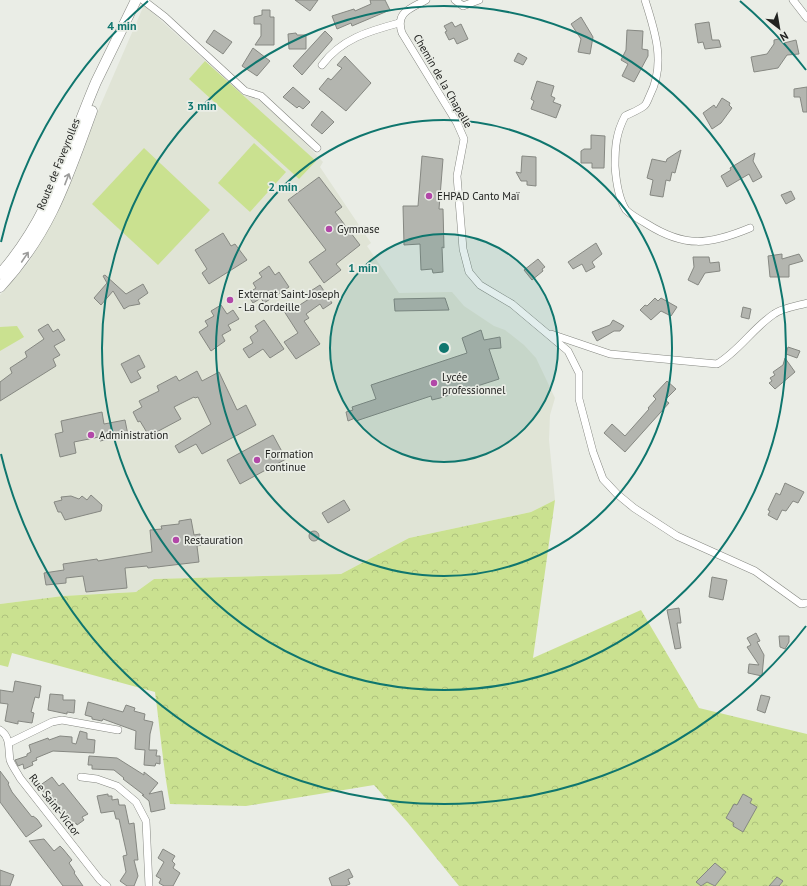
<svg xmlns="http://www.w3.org/2000/svg" width="807" height="886" font-family="'PT Sans',sans-serif">
	<style>
		.built { fill: #e0e4d6 }
		.grass { fill: #cae190 }
		.forest { fill: url(#forest-crowns) }
		.building { fill: #b3b5af; stroke: #868882 }
		.lines { fill: none; stroke-linecap: round; stroke-linejoin: round }
		.minor-casing { stroke: #858781; stroke-width: 8 }
		.secondary-casing { stroke: #858781; stroke-width: 11 }
		.minor { stroke: #fff; stroke-width: 7 }
		.secondary { stroke: #fff; stroke-width: 10 }
		.oneway { stroke: #9c9c9b }
		.ring { fill: none; stroke: #0f766e; stroke-width: 2 }
		.poi-dot { fill: #b247a8; stroke: #eaede6; stroke-width: 1.5 }
		.labels { text-anchor: middle; dominant-baseline: central; stroke-width: 3.5; stroke-linejoin: round; paint-order: stroke }
		.street-label { font-size: 11px; fill: #222321; stroke: #eaede6 }
		.poi-label { font-size: 11px; fill: #222321; stroke: #eaede6; text-anchor: start }
		.centre { fill: #0f766e; stroke: #eaede6; stroke-width: 2 }
		.ring-label { font-size: 12px; text-anchor: middle; font-weight: bold; fill: #0f766e; stroke: #eaede6; stroke-width: 3.5; stroke-linejoin: round; paint-order: stroke }
	</style>
	<defs>
		<pattern id="forest-crowns" width="20" height="18" patternUnits="userSpaceOnUse"><rect width="20" height="18" fill="#cae190"/><path d="M2 6a3 3 0 1 1 6 0M12 15a3 3 0 1 1 6 0" fill="none" stroke="#adc17c"/></pattern>
	</defs>
	<rect width="100%" height="100%" fill="#eaede6"/>
	<polygon class="built" points="144,5 243,95 259,100 293,130 323,162 320,167 371,243 367,246 399,293 452,292 464,306 494,326 505,330 524,345 536,358 555,398 550,415 549,440 555,500 531,512 409,538 341,574 154,579 136,592 63,596 0,604 0,295 29,262 56,215 75,173 98,111"/>
	<g class="grass">
		<polygon points="205,61 316,161 299,179 189,79"/>
		<polygon points="254,143 286,172 250,212 218,183"/>
		<polygon points="144,148 210,210 158,265 92,204"/>
		<polygon points="17,326 24,337 0,351 0,327"/>
	</g>
	<path class="forest" d="M555,500L533,658L641,610L699,708L807,734V886H459L408,823L374,785L246,806L170,804C163,766 160,729 155,692L12,653L8,667L0,665V604L63,596L136,592L154,579L341,574L409,538L531,512Z"/>
	<g class="building">
		<polygon points="295,0 318,0 310,11"/>
		<polygon points="370,0 385,0 390,10 352,26 351,23 337,29 332,16 354,9 355,11 371,4"/>
		<polygon points="262,10 270,10 270,17 274,17 274,45 255,45 261,36 261,24 254,24 254,17 262,15"/>
		<polygon points="581,17 593,37 590,54 578,52 581,39 571,24"/>
		<polygon points="452,22 455,27 461,24 468,39 457,44 454,38 449,40 445,32 447,31 444,26"/>
		<polygon points="709,22 712,40 719,40 721,47 705,49 703,42 698,43 695,24"/>
		<polygon points="214,30 232,42 223,54 206,42"/>
		<polygon points="627,30 643,31 642,49 648,50 648,56 634,82 622,76 628,64 621,60 626,50"/>
		<polygon points="325,31 332,38 332,40 302,75 293,66"/>
		<polygon points="296,33 297,35 306,35 306,49 289,49 288,34"/>
		<polygon points="783,38 784,43 796,40 799,54 787,55 778,68 754,72 751,57 767,54 774,44 774,40"/>
		<polygon points="253,48 270,61 257,76 242,66"/>
		<polygon points="518,53 527,58 523,65 514,61"/>
		<polygon points="345,56 371,83 346,111 319,89 328,78 331,80 342,68 337,65"/>
		<polygon points="537,81 554,86 551,96 555,98 553,102 561,105 556,118 531,109 534,101 531,99"/>
		<polygon points="293,87 310,102 303,109 299,106 297,108 283,97"/>
		<polygon points="807,87 807,112 803,112 800,97 794,97 794,89"/>
		<polygon points="722,98 730,103 729,105 732,108 721,123 712,129 703,113 714,105 716,108"/>
		<polygon points="322,111 334,122 322,134 311,125"/>
		<polygon points="591,135 605,136 604,168 592,168 592,163 581,163 581,151 584,149 591,149"/>
		<polygon points="681,150 675,173 672,172 670,181 666,180 663,197 650,195 653,180 647,178 652,159 666,162 667,159"/>
		<polygon points="755,153 753,161 762,177 753,182 749,174 727,187 721,176 731,170 730,168"/>
		<polygon points="422,156 443,159 439,209 443,209 444,248 442,247 443,272 433,273 432,269 421,270 420,244 404,245 403,206 418,206"/>
		<polygon points="522,156 536,157 536,186 527,185 527,181 521,181 516,172 521,173"/>
		<polygon points="319,177 342,207 335,212 360,245 336,264 341,270 324,283 309,262 326,250 288,200"/>
		<polygon points="791,191 795,199 786,204 781,195"/>
		<polygon points="223,233 231,246 235,244 247,260 209,284 202,273 207,269 195,250"/>
		<polygon points="596,243 602,254 592,262 595,267 586,272 582,264 573,269 568,262"/>
		<polygon points="782,254 782,259 799,254 803,261 789,265 789,277 770,277 768,256"/>
		<polygon points="693,257 709,257 710,263 719,262 720,271 705,273 698,285 688,280 694,267"/>
		<polygon points="538,259 545,267 542,269 543,271 532,280 524,270"/>
		<polygon points="269,266 275,275 279,272 289,287 264,303 261,298 253,303 247,294 256,288 253,283 262,277 259,273"/>
		<polygon points="105,275 126,294 143,284 148,293 138,300 140,304 129,306 124,309 113,291 101,305 94,298 107,283 103,276"/>
		<polygon points="320,285 332,303 323,309 320,304 306,314 309,318 304,321 320,344 296,359 284,342 298,333 282,308 288,304 292,310 309,299 306,294"/>
		<polygon points="445,298 449,310 395,311 394,299"/>
		<polygon points="655,298 658,301 661,298 677,307 671,316 661,311 651,320 640,310 645,305 647,306"/>
		<polygon points="221,305 227,314 233,310 239,319 228,325 231,330 222,335 225,341 211,351 199,332 208,326 205,321 214,316 211,311"/>
		<polygon points="743,307 751,309 749,319 741,317"/>
		<polygon points="264,320 284,349 270,358 263,349 249,358 243,349 253,343 250,337 258,331 255,326"/>
		<polygon points="613,320 624,326 620,331 614,331 597,341 592,332 610,325"/>
		<polygon points="48,324 53,332 58,329 65,340 54,346 60,355 53,359 56,366 0,401 0,382 12,373 10,368 27,357 25,352 44,339 38,330"/>
		<polygon points="481,330 484,340 500,337 501,348 489,349 499,379 440,398 432,400 431,396 356,421 355,418 348,421 346,412 353,410 352,407 376,399 371,385 467,353 462,338"/>
		<polygon points="788,347 800,351 797,358 786,354"/>
		<polygon points="139,355 145,367 137,371 141,378 131,383 121,364"/>
		<polygon points="785,358 795,372 775,389 769,383 772,381 770,378 775,375 773,372 783,365"/>
		<polygon points="197,371 202,381 219,372 237,410 246,405 256,425 202,454 196,444 179,453 175,446 211,424 198,397 195,398 194,397 174,407 181,419 149,436 140,421 138,422 133,412 142,407 139,401 159,391 157,386 176,376 179,381"/>
		<polygon points="667,381 676,389 665,400 669,403 625,452 604,433 612,424 625,436 649,409 648,408 656,399 653,396"/>
		<polygon points="102,412 104,424 125,420 128,435 100,441 99,437 74,442 76,453 60,457 55,434 63,432 61,421"/>
		<polygon points="273,435 286,459 240,484 227,460"/>
		<polygon points="785,483 804,492 798,503 793,501 786,511 782,510 777,520 768,515 770,511 768,510 776,493 780,495"/>
		<polygon points="91,495 102,505 101,511 65,520 61,512 58,512 54,502 62,500 61,497 71,496 79,499 82,496 87,500"/>
		<polygon points="344,500 350,510 328,523 322,513"/>
		<polygon points="191,519 194,535 200,534 201,545 197,546 199,562 148,568 147,566 125,568 127,588 86,592 83,576 66,578 66,583 46,585 44,573 64,570 63,564 97,559 98,561 152,552 150,530 162,529 161,526 179,524 179,521"/>
		<circle cx="314" cy="536" r="5"/>
		<polygon points="712,577 727,580 723,600 709,597"/>
		<polygon points="679,608 681,623 677,623 681,648 675,649 667,610"/>
		<polygon points="756,633 760,641 757,642 764,655 762,676 748,673 749,664 759,665 747,647 751,645 747,638"/>
		<polygon points="779,636 789,636 789,642 785,649 780,647"/>
		<polygon points="15,681 41,686 39,698 35,697 31,712 34,713 32,723 18,721 18,724 5,721 8,704 0,703 0,690 13,692"/>
		<polygon points="50,694 63,695 63,700 75,700 74,713 67,712 67,714 48,710"/>
		<polygon points="761,695 770,697 765,713 757,710"/>
		<polygon points="88,702 123,712 126,705 135,708 134,711 145,714 144,720 153,722 150,734 149,750 157,750 156,756 160,756 160,764 156,763 155,766 144,765 145,750 135,749 136,731 103,719 102,721 92,719 92,717 85,715"/>
		<polygon points="80,731 87,733 87,739 95,740 94,753 53,751 36,758 37,760 32,762 33,765 24,769 23,764 18,766 15,760 27,756 27,754 31,752 29,745 48,738 49,740 60,736 72,737 72,743 76,744"/>
		<polygon points="89,756 117,758 144,775 144,772 158,783 149,794 162,791 165,809 151,812 149,801 142,795 144,795 123,779 124,778 114,770 92,769 92,765 88,765"/>
		<polygon points="0,771 9,783 8,784 12,792 32,817 33,816 37,819 42,826 26,837 0,802"/>
		<polygon points="52,777 59,786 63,783 88,814 82,817 84,820 77,825 76,823 72,826 58,805 55,807 39,786"/>
		<polygon points="108,794 108,796 112,796 112,800 118,799 119,805 125,805 129,824 134,823 138,860 134,860 138,876 134,886 127,886 120,881 126,872 123,856 127,855 119,819 116,819 114,811 101,813 97,796"/>
		<polygon points="743,794 752,799 750,803 757,807 743,832 733,826 734,823 726,818 734,804 737,805"/>
		<polygon points="44,839 54,851 60,846 63,849 72,860 69,863 75,872 74,873 83,886 63,886 29,841"/>
		<polygon points="163,849 175,856 172,861 175,864 173,868 180,873 173,886 164,886 159,883 161,879 156,876 164,862 158,858"/>
		<polygon points="715,863 726,872 715,886 707,882 701,886 696,882"/>
		<polygon points="349,869 353,877 348,879 350,884 345,886 332,886 329,878"/>
		<polygon points="0,870 14,875 10,886 0,886"/>
		<polygon points="777,877 783,881 779,886 769,886"/>
	</g>
	<g class="lines">
		<g class="minor-casing">
			<g id="minor">
				<polyline points="143,0 165,17 245,91 261,96 317,148"/>
				<path d="M426,0C410,9 395,12 402,33L457,123L464,139L457,176L463,249L469,272L480,285L512,304L568,351L579,373V399L593,452L603,479L617,494L634,508L677,536L755,571L801,604L807,603"/>
				<polyline points="455,0 463,6 479,0"/>
				<path d="M645,0C655,31 666,64 650,95C648,99 647,104 644,106C639,110 631,113 625,116C616,133 615,147 615,166C616,180 618,198 626,210C631,215 640,220 647,224C685,248 709,245 750,228"/>
				<polyline points="793,0 807,18"/>
				<path d="M322,65C341,39 369,31 399,23"/>
				<path d="M551,334L610,354L717,364C739,351 753,328 774,314C782,308 797,306 807,303"/>
				<path d="M0,730C11,737 8,749 10,760C12,766 17,772 20,778L100,880L107,886"/>
				<polyline points="9,743 52,722 62,720 118,730"/>
				<polyline points="81,777 97,779 117,786 136,802 146,821 149,886"/>
			</g>
		</g>
		<g class="secondary-casing">
			<g id="secondary">
				<path d="M0,274C52,215 66,152 96,82C109,55 123,27 136,0"/>
				<path d="M0,287C51,232 67,179 92,111"/>
			</g>
		</g>
		<use href="#minor" class="minor"/>
		<use href="#secondary" class="secondary"/>
	</g>
	<defs><path id="oneway-shaft" d="M-6 0H5M1.5-3L5.5 0L1.5 3" fill="none" stroke-width="1.6" stroke-linecap="round" stroke-linejoin="round"/></defs>
	<g class="oneway">
		<use href="#oneway-shaft" transform="translate(67 179) rotate(-69)"/>
		<use href="#oneway-shaft" transform="translate(25 257) rotate(-56)"/>
	</g>
	<circle cx="444" cy="348" r="114" fill="#0f766e" fill-opacity=".12"/>
	<g class="ring">
		<circle cx="444" cy="348" r="114"/>
		<circle cx="444" cy="348" r="228"/>
		<circle cx="444" cy="348" r="342"/>
		<path d="M806 626A456 456 0 0 1 1 454M1 242A456 456 0 0 1 148 1M740 1A456 456 0 0 1 806 70"/>
	</g>
	<g class="poi-dot">
		<circle cx="429" cy="196" r="4"/>
		<circle cx="329" cy="229" r="4"/>
		<circle cx="230" cy="300" r="4"/>
		<circle cx="434" cy="383" r="4"/>
		<circle cx="91" cy="435" r="4"/>
		<circle cx="257" cy="460" r="4"/>
		<circle cx="176" cy="540" r="4"/>
	</g>
	<g class="labels">
		<g class="street-label">
			<text transform="translate(443 81) rotate(60)">Chemin de la Chapelle</text>
			<text transform="translate(58 164) rotate(-68)">Route de Faveyrolles</text>
			<text transform="translate(55 805) rotate(52)">Rue Saint-Victor</text>
		</g>
		<g class="poi-label">
			<text x="437" y="196">EHPAD Canto Maï</text>
			<text x="337" y="229">Gymnase</text>
			<text x="238" y="294">Externat Saint-Joseph<tspan x="238" dy="13">- La Cordeille</tspan></text>
			<text x="442" y="377">Lycée<tspan x="442" dy="13">professionnel</tspan></text>
			<text x="99" y="435">Administration</text>
			<text x="265" y="454">Formation<tspan x="265" dy="13">continue</tspan></text>
			<text x="184" y="540">Restauration</text>
		</g>
	</g>
	<circle cx="444" cy="348" r="6" class="centre"/>
	<g class="ring-label">
		<text x="122" y="30">4 min</text>
		<text x="202" y="110">3 min</text>
		<text x="283" y="191">2 min</text>
		<text x="363" y="272">1 min</text>
	</g>
	<g transform="translate(779 28) rotate(149)" stroke="#eaede6" stroke-width="3" paint-order="stroke">
	<path d="M0-3L7 15L0 10L-7 15Z" fill="#222321"/>
	<text y="-6" font-size="11" font-weight="bold" text-anchor="middle" fill="#222321">N</text>
	</g>
</svg>
